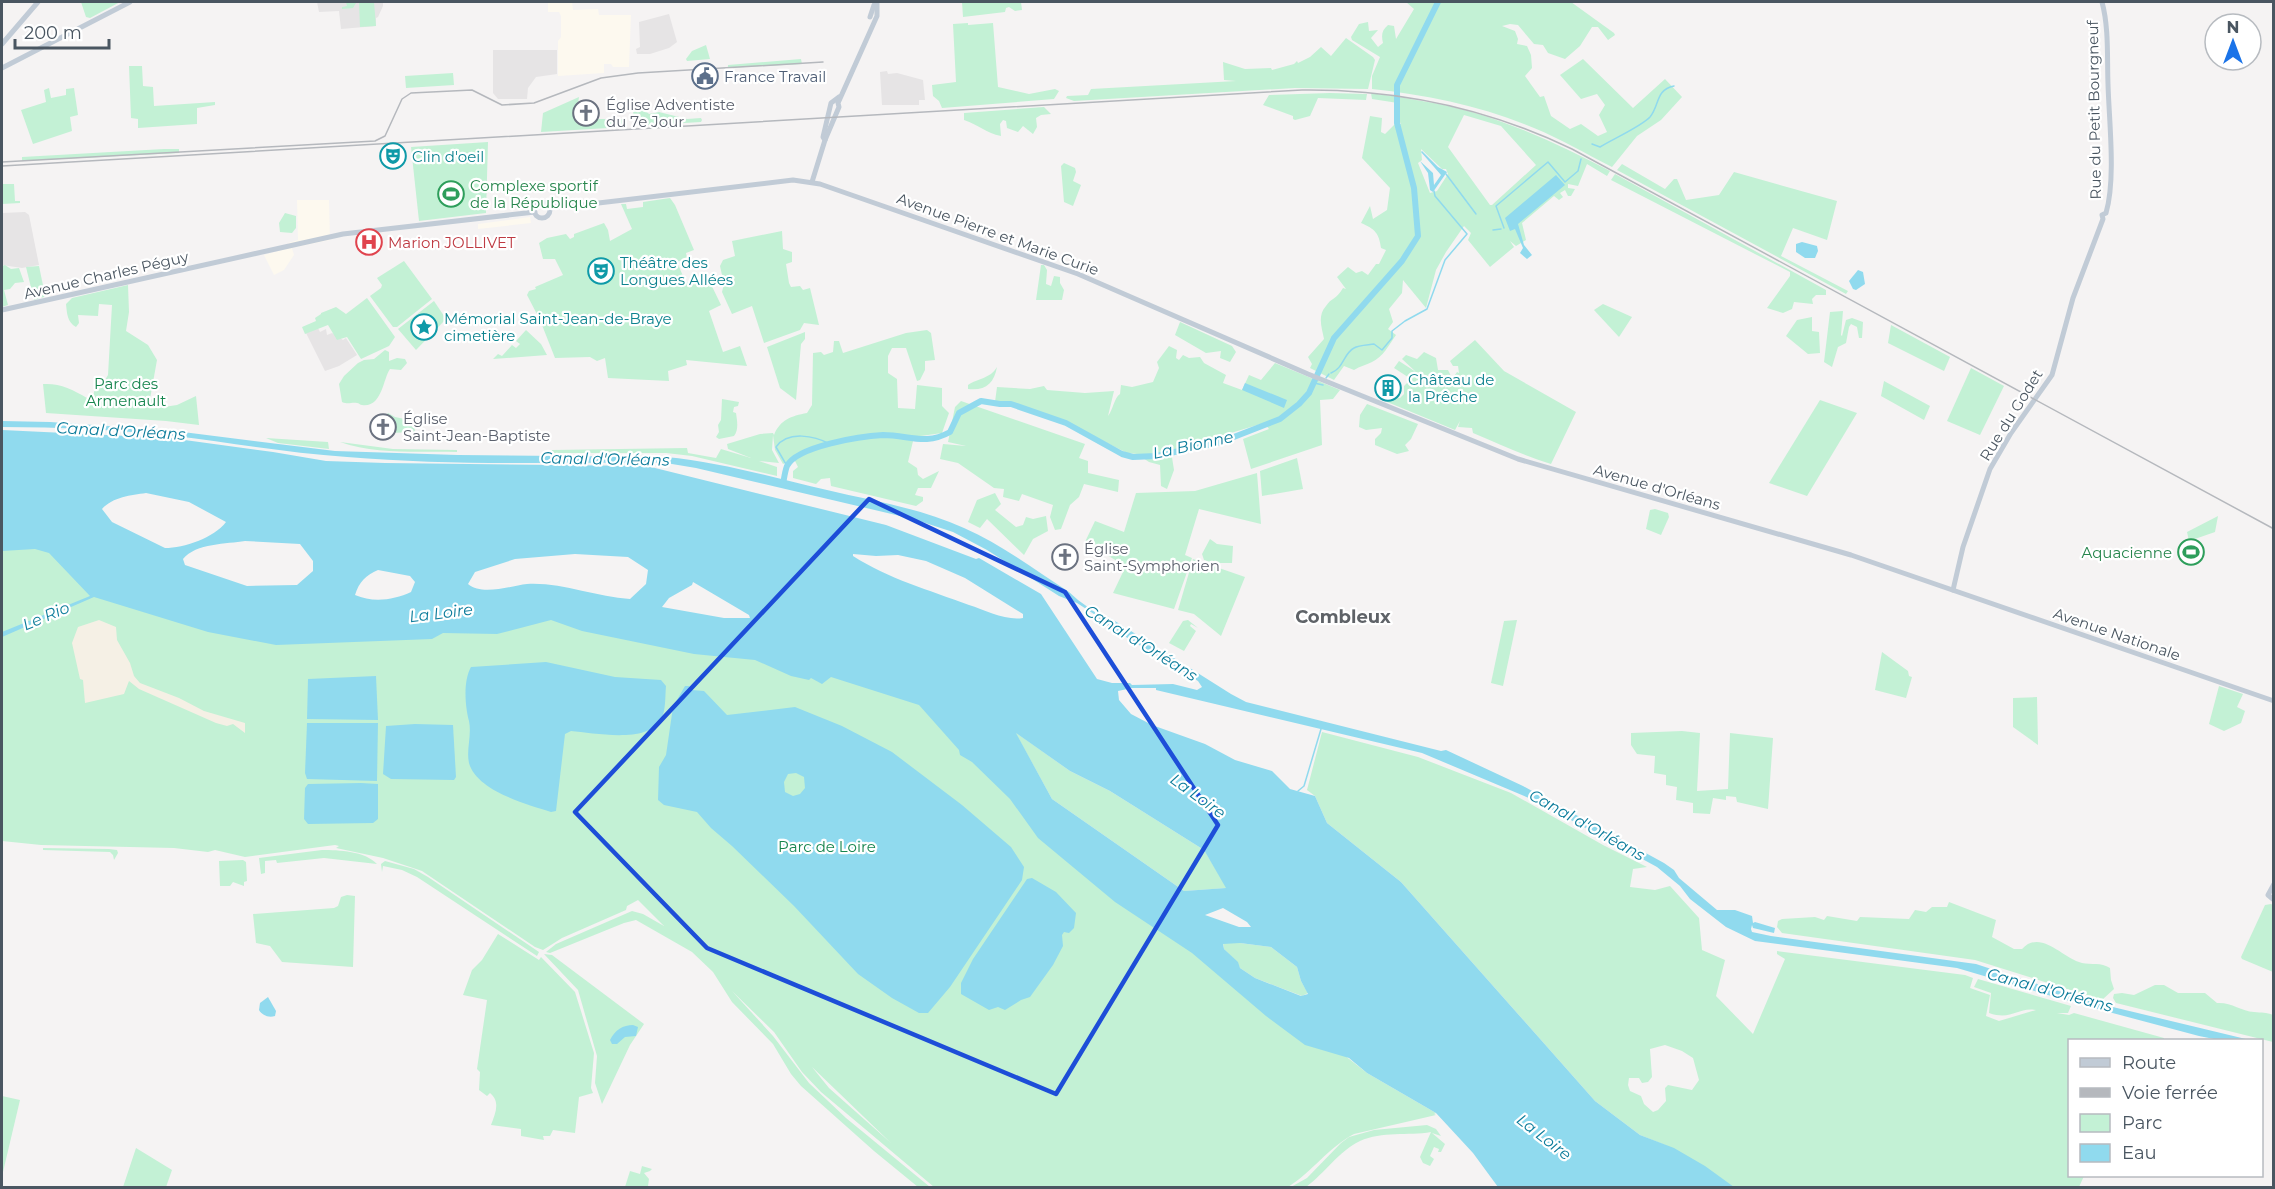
<svg xmlns="http://www.w3.org/2000/svg" width="2275" height="1189" font-family="Montserrat,sans-serif">
	<style>
		.commercial { fill: #fdf9ef }
		.education { fill: #e6e4e5 }
		.green { fill: #c3f1d5; fill-rule: evenodd }
		.sand { fill: #f5f0e5 }
		.water { fill: #90daee; fill-rule: evenodd }
		.lines { fill: none; stroke-linecap: round; stroke-linejoin: round }
		.stream { stroke: #90daee; stroke-width: 1.5 }
		.river { stroke: #90daee; stroke-width: 6 }
		.secondary { stroke: #c1cbd6; stroke-width: 5 }
		.tram { stroke: #b5b8bd; stroke-width: 1.5 }
		.rail { stroke: #b5b8bd; stroke-width: 1.5 }
		.marked { fill: none; stroke: #1d4ed8; stroke-width: 4.5; stroke-linejoin: round }
		.labels { text-anchor: middle; dominant-baseline: central; stroke-width: 4.5; stroke-linejoin: round; paint-order: stroke }
		.service-label { font-size: 15px; fill: #4e5e75; stroke: #fff; text-anchor: start }
		.worship-label { font-size: 15px; fill: #5b616d; stroke: #fff; text-anchor: start }
		.street-label { font-size: 15px; fill: #4a5661; stroke: #fff }
		.culture-label { font-size: 15px; fill: #0d838f; stroke: #fff; text-anchor: start }
		.leisure-label { font-size: 15px; fill: #27864d; stroke: #fff; text-anchor: start }
		.health-label { font-size: 15px; fill: #be3a42; stroke: #fff; text-anchor: start }
		.park-label { font-size: 15px; fill: #17864f; stroke: #fff }
		.water-label { font-size: 16px; font-style: italic; fill: #0c7c9b; stroke: #fff }
		.quarter-label { font-size: 18px; font-weight: bold; fill: #5f6368; stroke: #fff }
	</style>
	<rect width="100%" height="100%" fill="#f5f3f3"/>
	<g class="commercial">
		<polygon points="548,2 572,2 573,10 598,9 599,15 631,15 629,67 613,67 611,64 604,64 604,73 558,76 558,41 561,37 561,16 559,12 548,12"/>
		<polygon points="297,200 329,200 330,240 292,248 294,255 284,270 274,275 264,255 289,248 288,243 298,240"/>
		<polygon points="530,217 531,223 478,229 478,224"/>
	</g>
	<g class="education">
		<polygon points="317,2 386,2 383,2 383,6 378,17 376,18 376,26 341,29 339,11 319,12"/>
		<polygon points="669,14 677,42 669,48 650,54 637,54 636,49 640,47 639,22"/>
		<polygon points="493,50 557,50 557,74 536,77 528,88 527,99 498,99 493,93"/>
		<polygon points="887,71 888,74 897,73 923,80 925,100 919,100 919,105 882,105 880,72"/>
		<polygon points="25,212 29,215 39,265 22,268 2,265 2,213"/>
		<polygon points="318,328 320,332 326,329 327,335 332,333 343,340 346,338 357,355 339,366 325,371 306,333"/>
	</g>
	<g class="green">
		<polygon points="81,2 120,2 90,18 86,17"/>
		<polygon points="346,2 374,2 376,26 360,27 359,3 356,3 353,8 342,9 342,7 347,6"/>
		<polygon points="962,2 1021,2 1022,10 1015,11 1009,7 1006,8 1005,12 963,17"/>
		<path d="M1406,2H1571L1614,33L1615,35L1608,40L1598,27H1592L1580,46L1565,59L1548,53L1543,45L1534,44L1518,25L1510,24L1502,26L1515,31L1518,39L1517,44L1527,46L1531,55L1532,68L1525,76L1540,97L1544,96L1551,116L1570,129L1581,124L1598,136L1607,132L1599,115L1605,105L1597,94L1581,99L1560,75L1583,59L1633,108L1665,79L1682,97L1661,120L1637,136L1612,167C1586,154 1561,139 1534,128C1482,106 1427,95 1372,89V76L1380,57L1352,40L1351,37L1359,24L1368,22L1369,31L1378,30L1371,38L1378,47L1383,43C1381,35 1382,30 1388,25L1394,26L1396,39L1414,9Z"/>
		<polygon points="968,23 968,25 993,23 998,87 1029,94 1055,89 1059,91 1054,99 942,108 939,101 933,96 932,85 956,82 953,24"/>
		<polygon points="1346,38 1373,57 1375,60 1368,89 1295,88 1074,101 1066,98 1067,96 1088,95 1091,89 1236,81 1224,80 1223,62 1245,69 1271,68 1272,70 1294,64 1297,61 1298,63 1310,57 1321,47 1331,56"/>
		<polygon points="706,45 710,59 687,61 686,59 692,51"/>
		<polygon points="801,59 802,64 728,68 728,65"/>
		<polygon points="129,66 142,66 143,86 153,87 154,106 215,102 215,105 197,108 197,124 138,128 138,119 131,118"/>
		<polygon points="453,73 454,85 406,88 405,76"/>
		<polygon points="49,88 51,98 66,95 66,89 74,88 78,115 70,117 72,131 33,144 21,110 46,102 44,90"/>
		<polygon points="1330,93 1367,94 1366,100 1318,98 1310,116 1295,120 1293,119 1293,116 1263,105 1269,95"/>
		<path d="M1371,93C1406,98 1441,103 1475,113C1522,127 1566,148 1610,171L1607,176L1587,164L1578,186L1568,184V188L1575,189L1571,196H1568L1565,190L1560,193L1563,197L1559,200L1554,196L1522,223L1526,240L1516,246L1510,241L1514,247L1490,267L1468,240L1471,233L1464,226L1446,252L1436,270L1426,308L1403,280L1402,293L1389,309L1393,322L1388,329L1396,335C1389,345 1383,357 1372,362C1366,365 1360,366 1354,370L1344,366L1334,380L1310,368L1312,364L1308,357L1324,339C1322,328 1317,316 1326,306C1331,298 1337,299 1343,288L1346,289L1337,277L1348,267L1356,273L1362,271L1368,275L1376,264H1379L1386,250L1381,248C1379,233 1375,229 1361,223L1370,206L1373,219L1387,210L1390,188L1362,158L1370,116L1382,118L1381,132L1385,134L1396,123L1401,124L1398,119V103L1372,99ZM1464,115L1501,126L1536,165L1492,205H1490L1448,147ZM1421,149L1442,169H1446L1448,174L1437,191L1430,193L1418,163L1422,160Z"/>
		<polygon points="579,97 576,116 590,119 627,119 625,127 541,132 543,113"/>
		<polygon points="635,107 643,108 649,114 659,112 687,119 701,118 702,120 701,122 634,126 633,109"/>
		<path d="M1044,107L1051,114L1041,115L1036,118L1037,127L1033,134L1023,126L1018,132L1007,128L1006,121L1003,120L1000,124L1001,136C986,133 979,125 964,120V113Z"/>
		<polygon points="488,142 486,213 419,221 411,147"/>
		<polygon points="164,149 179,149 179,153 22,161 22,157"/>
		<polygon points="1064,163 1075,168 1076,172 1073,181 1081,185 1073,206 1064,202 1061,166"/>
		<polygon points="1622,164 1665,189 1674,179 1677,179 1686,200 1719,195 1734,172 1837,201 1827,240 1793,228 1781,256 1848,291 1846,294 1617,170"/>
		<polygon points="1615,174 1826,290 1826,295 1816,295 1812,299 1813,304 1794,302 1792,309 1783,313 1767,308 1790,276 1790,272 1611,180"/>
		<polygon points="2,184 14,184 15,201 20,201 20,203 2,204"/>
		<polygon points="670,198 675,205 694,250 686,253 687,258 677,262 686,283 707,276 721,305 709,311 723,352 740,346 747,366 686,360 687,365 668,371 669,381 608,378 605,358 597,361 590,357 555,358 540,320 527,295 529,291 536,289 535,287 563,275 555,259 543,259 539,243 547,238 566,234 570,239 574,237 574,234 604,223 608,230 610,241 632,229 621,204 626,204 627,209 643,207 643,202"/>
		<polygon points="285,213 296,216 296,228 292,233 280,232 279,223"/>
		<polygon points="782,231 783,249 792,252 792,262 786,264 789,283 791,287 800,286 803,290 810,288 819,325 804,323 800,330 764,343 752,306 732,314 722,292 724,284 720,266 723,260 735,256 732,241"/>
		<polygon points="404,261 432,299 397,327 393,327 370,296 381,288 382,285 377,278"/>
		<polygon points="5,265 11,269 19,268 24,282 15,283 10,289 4,290 8,305 2,307 2,266"/>
		<polygon points="1041,265 1044,265 1047,270 1046,284 1051,286 1054,276 1060,277 1060,283 1064,290 1062,300 1036,300"/>
		<polygon points="39,266 45,295 44,297 34,300 26,267"/>
		<path d="M128,285L129,312L126,331L148,345L157,360L150,399L157,400V408L177,405L196,396L199,425L166,421L46,413L43,384C60,383 72,389 87,398C93,396 95,393 95,386L101,387L108,375L112,305L99,304L98,316L78,315L79,323L76,327C67,322 67,313 66,304L72,298Z"/>
		<polygon points="367,298 395,337 389,346 361,359 347,337 337,340 328,325 305,334 302,327 316,321 315,318 321,314 321,313 336,307 346,314"/>
		<polygon points="434,301 446,319 416,350 398,329"/>
		<polygon points="1603,304 1632,317 1619,337 1594,310"/>
		<polygon points="1843,311 1841,335 1842,336 1846,320 1852,318 1863,322 1862,338 1859,338 1857,327 1851,324 1849,327 1846,343 1838,347 1832,367 1824,362 1830,312"/>
		<polygon points="1812,317 1812,331 1819,332 1820,353 1808,354 1786,336 1797,320"/>
		<polygon points="1180,322 1232,346 1236,352 1230,362 1220,358 1221,351 1206,353 1175,335"/>
		<polygon points="1891,325 1950,357 1944,371 1888,343"/>
		<polygon points="526,330 541,344 547,355 493,359 498,354 502,356 512,345 516,348 520,344 516,341"/>
		<path d="M927,330L931,333L935,360L925,361V370L920,380L917,381L906,348H892L888,356V373L897,379L898,408L915,409L917,385L942,388V406L949,413L942,433L914,437L908,462L917,468L918,475L923,479L939,471L931,488H918L915,495L923,497V501L916,506L831,486L830,478L821,479L816,484L793,478V471L798,467L794,459L783,464L775,450L773,435L772,450L779,463L759,461L777,467V476L692,456L666,453H551L552,450L687,448L688,453L716,458L721,449L751,458L728,449L727,444L760,434L773,433L774,435C780,420 791,416 807,413L812,405L813,353L821,352L824,355L833,352L834,341H839L843,353L906,333Z"/>
		<polygon points="805,332 805,339 801,344 796,400 780,388 767,347"/>
		<path d="M1475,340L1504,371L1576,412L1551,464C1524,456 1500,444 1473,433L1472,428L1458,427L1460,421L1455,430L1380,399L1383,394L1400,398L1404,394V386L1411,379L1394,368L1399,361L1416,372L1402,359L1406,355L1417,359L1424,352L1436,358L1438,370H1448L1451,376L1444,386L1446,388L1457,372L1459,373L1458,366H1453L1450,361Z"/>
		<path d="M1169,346L1177,350L1176,358L1179,360L1183,355L1189,358L1200,357L1204,363L1226,375L1223,383L1242,390L1249,375L1261,380L1275,363L1340,390L1333,399L1320,400L1322,445L1251,469L1243,439L1269,429L1264,423L1171,451L1174,470L1167,489L1161,486L1160,465L1149,462L1137,454L1127,453L1103,441L1102,442C1064,424 1037,412 995,402L997,387L1030,389L1044,386L1047,390L1085,393L1114,391L1108,416C1113,410 1114,398 1120,394L1121,385L1132,387L1153,382L1159,368L1157,362Z"/>
		<path d="M385,350L389,352V361L397,358L405,359L407,363L401,370L390,369C383,379 382,408 362,405C360,405 359,403 357,403C351,402 349,405 342,402L339,384L344,376L358,363L364,360L374,359Z"/>
		<path d="M997,367C994,384 985,391 968,389V385C978,378 990,379 997,367Z"/>
		<polygon points="1971,368 2004,386 1980,435 1947,421"/>
		<polygon points="1884,381 1930,406 1924,420 1881,396"/>
		<path d="M722,399L739,402L738,406L734,407L733,412L736,413C737,420 739,430 734,436L719,439L716,437L719,432L718,425L721,420Z"/>
		<polygon points="1820,400 1857,413 1807,496 1769,483"/>
		<polygon points="961,401 1085,444 1079,458 1088,461 1088,473 1119,480 1118,492 1084,484 1079,497 1070,505 1061,529 1055,530 1050,517 1053,505 1022,494 1019,501 1003,497 1004,489 994,488 958,463 940,459 943,444 966,446 948,442 955,407"/>
		<polygon points="1367,404 1418,424 1411,439 1405,445 1409,451 1397,454 1375,445 1375,439 1381,433 1382,428 1366,430 1359,427 1360,415"/>
		<polygon points="388,413 395,417 414,421 415,432 390,433 387,423 382,422 380,424 382,419"/>
		<polygon points="266,438 328,442 329,449 278,443"/>
		<path d="M340,442L393,449L457,450V452C418,451 376,455 340,442Z"/>
		<polygon points="1297,458 1303,489 1262,496 1260,471"/>
		<polygon points="1257,473 1261,524 1199,509 1185,555 1192,558 1174,609 1113,593 1123,572 1122,564 1085,542 1095,521 1124,532 1136,493 1195,491"/>
		<polygon points="995,493 1001,504 995,510 1016,527 1023,525 1026,517 1033,519 1046,516 1048,531 1033,539 1024,555 987,519 980,528 968,522 977,500"/>
		<polygon points="1655,509 1668,513 1669,517 1661,535 1646,529 1650,510"/>
		<polygon points="2218,516 2215,532 2189,541 2187,532"/>
		<polygon points="1210,539 1217,544 1233,546 1232,563 1213,563 1204,560 1202,554"/>
		<path d="M2,543L52,546L93,588L545,612L922,697L1013,795L1367,1073L1436,1113L1434,1114L1436,1115L1354,1134C1329,1147 1312,1172 1288,1187H934L821,1092L802,1072L774,1032L732,991L773,1036L809,1083L846,1118L930,1187H918L874,1151L801,1086L791,1074L773,1044L732,1002L713,972L692,952L636,920L624,923L550,953L546,952L556,944L632,911L643,914L664,926L638,900L627,906L626,910L562,938L543,950L535,947L422,871L383,858L336,848L339,846L335,845L245,857L215,850L208,852L174,848L41,845L2,841ZM812,1067L891,1143L829,1088Z"/>
		<polygon points="1193,559 1245,577 1221,636 1194,614 1178,610"/>
		<polygon points="1188,620 1198,628 1191,624 1190,626 1196,631 1184,651 1169,643 1183,621"/>
		<polygon points="1517,620 1503,686 1491,683 1504,621"/>
		<polygon points="1882,652 1908,671 1909,676 1912,677 1906,698 1875,690"/>
		<polygon points="2219,686 2243,694 2237,707 2245,711 2241,723 2224,731 2209,724"/>
		<polygon points="2037,697 2038,745 2013,727 2013,698"/>
		<polygon points="1682,731 1700,733 1697,791 1728,789 1730,733 1773,738 1768,809 1737,802 1736,797 1726,796 1726,800 1713,798 1710,814 1693,813 1693,803 1676,800 1677,787 1666,785 1666,775 1654,773 1655,756 1637,754 1631,745 1631,733"/>
		<polygon points="1015,732 1070,771 1110,791 1204,850 1227,888 1184,891 1052,799"/>
		<path d="M1322,732L1418,757L1511,793L1603,845L1647,867L1633,869L1630,887L1655,890L1670,886L1699,918L1702,950L1725,960L1716,996L1753,1034L1785,959L1777,954V951L1965,975L1973,978L1970,988L1990,995L1986,1016L1999,1021L2036,1010C2017,1007 2012,1021 1989,1013L1991,993L1974,987L1978,979L2071,1006L2068,1013H2057L2069,1015L2074,1013L2164,1038V1040H2070V1176H2084L2079,1187H1733L1665,1145L1640,1135L1595,1101L1401,882L1327,823L1315,796L1307,790ZM1665,1045L1682,1051L1693,1058L1699,1080L1692,1090L1668,1085L1665,1088L1666,1101L1658,1110L1653,1112L1644,1104L1641,1096L1630,1091L1628,1085L1629,1078H1639L1642,1083L1648,1082L1652,1077L1650,1049Z"/>
		<polygon points="43,848 109,849 117,850 118,853 114,860 113,855 110,852 43,850"/>
		<path d="M322,850C339,850 365,851 377,864L324,858L277,863L276,860L265,861V873L261,874L259,858Z"/>
		<polygon points="243,860 246,862 247,881 244,882 244,886 233,882 230,886 220,886 219,861"/>
		<polygon points="385,861 414,869 428,877 539,952 537,956 417,877 402,870 383,866 382,872 381,864"/>
		<polygon points="347,895 355,896 353,967 282,962 270,946 256,943 253,914 334,908 338,906 341,897"/>
		<path d="M1949,902L1996,920L1992,937L2014,949H2022C2041,929 2061,957 2082,963C2091,965 2101,962 2110,968L2111,980L2114,989L2102,1000L1975,960L1782,933L1777,927L1778,921L1782,919L1815,917L1824,920L1827,916L1857,921L1860,917L1909,919L1915,910L1926,912L1932,907H1947Z"/>
		<polygon points="2271,904 2274,906 2273,972 2242,959 2241,957 2265,905"/>
		<path d="M498,934L539,960L541,957L575,992L594,1053L591,1088L593,1093L579,1097L575,1133L553,1130L550,1136H543L544,1140L521,1136V1129L491,1125C495,1114 501,1102 490,1093L487,1096L479,1090L480,1072L477,1069L487,1000L463,995L472,970L482,960Z"/>
		<polygon points="1223,943 1240,943 1271,947 1297,967 1301,981 1308,993 1302,996 1255,978 1240,968 1237,962 1224,949"/>
		<polygon points="544,954 552,955 644,1024 630,1045 602,1104 595,1083 597,1056 578,990"/>
		<path d="M2155,985H2164L2178,993H2205L2217,1003C2231,1002 2241,1011 2254,1012C2262,1013 2266,1012 2273,1015V1042L2116,1003L2113,998L2114,994L2122,993L2134,995Z"/>
		<polygon points="2,1096 20,1100 3,1172 2,1172"/>
		<path d="M1427,1125L1436,1129L1441,1136L1432,1133L1445,1144L1441,1152H1438L1439,1149L1434,1147L1430,1156L1434,1159L1430,1166L1423,1163L1420,1157L1431,1132C1408,1136 1382,1131 1360,1141C1339,1151 1325,1173 1306,1187H1291L1307,1178L1341,1143L1349,1137L1374,1130Z"/>
		<polygon points="136,1148 172,1170 166,1187 123,1187"/>
		<polygon points="642,1166 652,1169 650,1171 644,1173 649,1179 648,1186 625,1187 630,1171 640,1174"/>
	</g>
	<polygon class="sand" points="99,620 116,627 117,640 130,663 134,676 140,683 179,698 204,711 245,723 245,733 233,724 227,726 216,723 139,689 129,681 124,694 85,703 83,680 80,679 72,643 78,627"/>
	<g class="water">
		<polygon points="1422,151 1438,167 1447,172 1433,192 1430,190 1428,173 1420,161 1433,173 1434,185 1441,175 1421,152"/>
		<polygon points="1556,175 1565,185 1518,224 1524,245 1532,255 1527,259 1520,253 1523,248 1515,229 1510,231 1505,218"/>
		<polygon points="1802,242 1817,246 1818,251 1815,258 1805,258 1796,252 1796,244"/>
		<polygon points="1858,270 1863,272 1865,284 1856,290 1853,289 1849,281"/>
		<polygon points="1245,383 1287,400 1284,408 1242,390"/>
		<path d="M2,421L50,422L167,430L335,451L458,455L666,457C721,462 774,478 827,490C873,501 920,508 964,528C1001,544 1035,570 1069,592L1078,600L1096,613L1107,616L1158,648L1159,652L1162,654L1166,653L1231,694L1246,702L1441,751L1446,750L1523,786L1664,863L1674,870L1679,878L1717,910H1735L1752,916L1753,923L1755,922L1775,928L1774,933L1753,928L1752,925L1751,929L1752,932L1771,936L1976,964L2092,1002L2250,1040H2219L2199,1036L2075,1003L1957,968L1755,941L1726,927L1690,899L1680,886L1657,867L1536,801L1422,753L1156,690V688H1132L1118,691L1119,700L1131,714L1152,725L1205,744L1235,760L1272,771L1290,789L1315,796L1327,823L1401,882L1595,1101L1640,1135L1674,1148L1705,1166L1734,1187H1498L1473,1153L1436,1113L1367,1073L1349,1058L1305,1045L1266,1016L1192,953L1115,902L1038,838L1010,799L972,762L960,755L959,750L919,705L831,677L822,684L811,678L809,680L791,676L755,660L694,654L582,631L551,620L497,634L443,633L432,639L276,645L208,632L94,597L2,637V632L90,596L49,553L35,549L2,551V430L170,438L273,452L326,461L385,463L647,466L886,525L976,559L979,558L1041,594L1097,679L1112,683H1130L1132,685L1173,684L1197,690L1202,687L1198,681L1103,623L1097,616L1077,603L1059,596L987,550L953,532L913,519L696,468L666,463C559,462 453,466 347,457C289,453 232,443 175,436C118,430 59,427 2,427ZM146,493L189,502L226,522C214,538 184,548 165,548L112,522L102,509C113,497 131,495 146,493ZM245,541L300,544L313,561V571L297,585L247,586L185,565L183,559C196,543 227,544 245,541ZM575,554L628,557L648,570L646,584L630,599C596,597 561,582 527,584C510,586 482,596 468,584L475,572L515,559ZM853,554L876,556L898,555L926,561L965,578L1023,614V618C1006,621 985,610 969,605C929,590 889,579 853,556ZM378,570L410,576L415,582L411,592C394,600 373,603 355,595C359,582 366,575 378,570ZM693,582L749,615L750,618H724L662,607L669,598L692,585ZM1016,733L1070,771L1110,791L1204,850L1226,888L1184,891L1052,799ZM1223,908L1247,922L1251,927H1239L1205,915ZM1240,943L1271,947L1297,967L1301,981L1308,994L1301,996L1255,978L1240,968L1238,962L1224,949L1223,944Z"/>
		<path d="M546,662L615,677L661,680L666,686C665,696 666,711 661,719C649,744 594,733 571,731L565,734L556,811L551,812C526,804 477,791 469,763C466,750 472,735 469,721C465,706 463,681 471,667Z"/>
		<polygon points="376,676 378,720 307,719 308,679"/>
		<path d="M685,686H689L692,690L704,691L727,715L795,707L842,726L892,752L962,805L1011,847L1024,867L1022,880L950,987L928,1013H919L892,998L858,974L794,906L732,846L711,828L697,812L664,805L658,800L659,767L666,755L673,707ZM796,773L804,777L805,788L800,794L793,796L785,792L784,782L788,774Z"/>
		<polygon points="307,723 378,723 377,781 307,779 305,773"/>
		<polygon points="415,724 453,725 456,777 454,780 391,779 383,774 386,726"/>
		<polygon points="361,783 378,784 378,819 373,823 308,824 304,819 305,788 308,784"/>
		<polygon points="1032,878 1056,892 1076,913 1074,928 1069,933 1064,932 1062,935 1063,946 1053,965 1030,997 1021,1000 1005,1010 998,1007 989,1010 961,994 961,983 973,959 1027,879"/>
		<path d="M268,997L276,1011L275,1016C268,1018 262,1015 259,1010L260,1003Z"/>
		<path d="M633,1025L638,1027L636,1036L625,1037L617,1044H612L610,1040C615,1030 623,1025 633,1025Z"/>
	</g>
	<g class="lines">
		<g class="stream">
			<path d="M1592,144L1600,147C1611,140 1642,126 1650,117C1660,105 1655,90 1674,86"/>
			<polyline points="1446,174 1476,214"/>
			<polyline points="1504,228 1496,206 1548,162 1565,182 1578,171 1581,159"/>
			<polyline points="1493,230 1501,229"/>
			<path d="M1331,373C1344,368 1343,354 1354,348C1359,345 1368,345 1374,344L1382,350L1392,338V331L1405,321L1427,309L1445,260L1467,234L1435,196L1434,191"/>
			<polyline points="1326,378 1329,374"/>
			<polyline points="1314,383 1323,385"/>
			<path d="M787,466L776,447C788,430 815,436 830,444"/>
			<polyline points="1298,791 1304,786 1321,729"/>
		</g>
		<path class="river" d="M783,484C784,479 785,471 787,466C797,446 862,436 883,435C909,435 925,446 950,432L959,413L981,401L1000,404H1011L1066,423L1122,454L1133,457L1156,456L1221,442L1280,419L1299,404L1309,393L1334,338L1402,261L1418,236L1414,188L1397,123V85L1438,2"/>
		<g class="secondary">
			<polyline points="870,17 874,5"/>
			<polyline points="2,44 38,2"/>
			<polyline points="2,68 130,2"/>
			<polyline points="825,140 823,137 831,103 839,97"/>
			<polyline points="812,182 825,140 839,107 838,103 877,16 877,2"/>
			<circle cx="542" cy="210" r="8"/>
			<polyline points="549,207 573,206 793,180 820,184 1078,274 1308,374 1518,459 1851,555 2274,701"/>
			<polyline points="2,310 343,234 535,212"/>
			<path d="M1953,590L1963,547L1990,469L2011,433L2052,375L2073,298L2103,219L2102,215L2106,213C2116,179 2109,121 2108,84C2107,57 2109,28 2102,2"/>
			<polyline points="2274,884 2268,895 2274,900"/>
		</g>
		<polyline class="tram" points="2,162 375,141 385,136 402,99 411,93 472,90 502,105 534,103 601,78 638,73 823,62"/>
		<path class="rail" d="M2,166L1302,90C1397,89 1487,108 1572,149L2274,529"/>
	</g>
	<path class="marked" d="M869,499L1065,592L1218,825L1056,1094L707,948L575,812Z"/>
	<defs>
		<g id="civic-ring" transform="scale(1.35)"><circle r="9.5" fill="#fff" stroke="#5c6f8a" stroke-width="1.5"/><path d="M-.6-6.5H3V-4.5H.6V-3L4-1V1h2V6H-6V1h2V-1L-.6-3ZM-1.2 2.5V6h2.4V2.5Z" fill="#5c6f8a"/></g>
		<g id="church-ring" transform="scale(1.35)"><circle r="9.5" fill="#fff" stroke="#6b7280" stroke-width="1.5"/><path d="M-1.2-6h2.4v3.5h3.3v2.4h-3.3V6h-2.4V-.1h-3.3v-2.4h3.3Z" fill="#6b7280"/></g>
		<g id="theatre-ring" transform="scale(1.35)"><circle r="9.5" fill="#fff" stroke="#0f9aa8" stroke-width="1.5"/><path d="M-5-5.5Q0-4 5-5.5V0Q5 5 0 6Q-5 5-5 0ZM-3.3-2.5H-1v1.5H-3.3ZM1-2.5H3.3v1.5H1ZM-2.8 1Q0 5.5 2.8 1Z" fill="#0f9aa8"/></g>
		<g id="stadium-ring" transform="scale(1.35)"><circle r="9.5" fill="#fff" stroke="#2e9e5b" stroke-width="1.5"/><path d="M0-5a6.5 5 0 1 0 0 10a6.5 5 0 1 0 0-10ZM-3.5-1.8h7v3.6h-7Z" fill="#2e9e5b"/></g>
		<g id="hospital-ring" transform="scale(1.35)"><circle r="9.5" fill="#fff" stroke="#e0444e" stroke-width="1.5"/><path d="M-5-5h3v3.5h4V-5h3V5h-3V1.5h-4V5h-3Z" fill="#e0444e"/></g>
		<g id="sight-ring" transform="scale(1.35)"><circle r="9.5" fill="#fff" stroke="#0f9aa8" stroke-width="1.5"/><path d="M0-6L1.8-2.2L6-1.7L2.9 1.2L3.7 5.4L0 3.3L-3.7 5.4L-2.9 1.2L-6-1.7L-1.8-2.2Z" fill="#0f9aa8"/></g>
		<g id="building-ring" transform="scale(1.35)"><circle r="9.5" fill="#fff" stroke="#0f9aa8" stroke-width="1.5"/><path d="M-4-6H4V6H1V3H-1V6H-4ZM-2.5-4.3h1.7v1.8h-1.7ZM.8-4.3h1.7v1.8H.8ZM-2.5-1h1.7V.8h-1.7ZM.8-1h1.7V.8H.8Z" fill="#0f9aa8"/></g>
	</defs>
	<g fill-rule="evenodd">
		<use href="#civic-ring" x="705" y="76"/>
		<use href="#church-ring" x="586" y="113"/>
		<use href="#theatre-ring" x="393" y="156"/>
		<use href="#stadium-ring" x="451" y="194"/>
		<use href="#hospital-ring" x="369" y="242"/>
		<use href="#theatre-ring" x="601" y="271"/>
		<use href="#sight-ring" x="424" y="327"/>
		<use href="#building-ring" x="1388" y="388"/>
		<use href="#church-ring" x="383" y="427"/>
		<use href="#stadium-ring" x="2191" y="552"/>
		<use href="#church-ring" x="1065" y="557"/>
	</g>
	<g class="labels">
		<g class="service-label">
			<text x="724" y="76">France Travail</text>
		</g>
		<g class="worship-label">
			<text x="606" y="104">Église Adventiste<tspan x="606" dy="17">du 7e Jour</tspan></text>
			<text x="403" y="418">Église<tspan x="403" dy="17">Saint-Jean-Baptiste</tspan></text>
			<text x="1084" y="548">Église<tspan x="1084" dy="17">Saint-Symphorien</tspan></text>
		</g>
		<g class="street-label">
			<text transform="translate(2094 110) rotate(-91)">Rue du Petit Bourgneuf</text>
			<text transform="translate(998 234) rotate(20)">Avenue Pierre et Marie Curie</text>
			<text transform="translate(106 275) rotate(-13)">Avenue Charles Péguy</text>
			<text transform="translate(2011 415) rotate(-58)">Rue du Godet</text>
			<text transform="translate(1657 487) rotate(16)">Avenue d'Orléans</text>
			<text transform="translate(2117 634) rotate(19)">Avenue Nationale</text>
		</g>
		<g class="culture-label">
			<text x="412" y="156">Clin d'oeil</text>
			<text x="620" y="262">Théâtre des<tspan x="620" dy="17">Longues Allées</tspan></text>
			<text x="444" y="318">Mémorial Saint-Jean-de-Braye<tspan x="444" dy="17">cimetière</tspan></text>
			<text x="1408" y="379">Château de<tspan x="1408" dy="17">la Prêche</tspan></text>
		</g>
		<g class="leisure-label">
			<text x="470" y="185">Complexe sportif<tspan x="470" dy="17">de la République</tspan></text>
			<text x="2172" y="552" text-anchor="end">Aquacienne</text>
		</g>
		<g class="health-label">
			<text x="388" y="242">Marion JOLLIVET</text>
		</g>
		<g class="park-label">
			<text x="126" y="383">Parc des<tspan x="126" dy="17">Armenault</tspan></text>
			<text x="827" y="846">Parc de Loire</text>
		</g>
		<g class="water-label">
			<text transform="translate(121 431) rotate(3)">Canal d'Orléans</text>
			<text transform="translate(1193 445) rotate(-12)">La Bionne</text>
			<text transform="translate(605 459) rotate(1)">Canal d'Orléans</text>
			<text transform="translate(441 613) rotate(-7)">La Loire</text>
			<text transform="translate(46 616) rotate(-23)">Le Rio</text>
			<text transform="translate(1141 643) rotate(32)">Canal d'Orléans</text>
			<text transform="translate(1198 796) rotate(36)">La Loire</text>
			<text transform="translate(1587 825) rotate(29)">Canal d'Orléans</text>
			<text transform="translate(2050 990) rotate(15)">Canal d'Orléans</text>
			<text transform="translate(1544 1137) rotate(38)">La Loire</text>
		</g>
		<g class="quarter-label">
			<text x="1343" y="617">Combleux</text>
		</g>
	</g>
	<rect width="2275" height="1189" fill="none" stroke="#4a5661" stroke-width="6"/>
	<rect x="2068" y="1039" width="195" height="138" fill="#ffffff" stroke="#b7bbc0" stroke-width="1.5"/>
	<rect x="2080" y="1058" width="30" height="9" fill="#c1cbd6" stroke="#b7bbc0" stroke-width="1.5"/>
	<text x="2122" y="1069" font-size="18" fill="#4a5661">Route</text>
	<rect x="2080" y="1088" width="30" height="9" fill="#b5b8bd" stroke="#b7bbc0" stroke-width="1.5"/>
	<text x="2122" y="1099" font-size="18" fill="#4a5661">Voie ferrée</text>
	<rect x="2080" y="1114" width="30" height="18" fill="#c3f1d5" stroke="#b7bbc0" stroke-width="1.5"/>
	<text x="2122" y="1129" font-size="18" fill="#4a5661">Parc</text>
	<rect x="2080" y="1144" width="30" height="18" fill="#90daee" stroke="#b7bbc0" stroke-width="1.5"/>
	<text x="2122" y="1159" font-size="18" fill="#4a5661">Eau</text>
	<g transform="translate(2233 42)"><circle r="28" fill="#ffffff" stroke="#b7bbc0" stroke-width="1.5"/>
	<path d="M0-4.5L10 22L0 15L-10 22Z" fill="#1a73e8"/>
	<text y="-9" font-size="16" font-weight="bold" text-anchor="middle" fill="#4a5661">N</text>
	</g>
	<path d="M15 39v9h94v-9" fill="none" stroke="#4a5661" stroke-width="3"/>
	<text x="24" y="39" font-size="18" fill="#4a5661" stroke="#ffffff" stroke-width="4.5" paint-order="stroke">200 m</text>
</svg>
